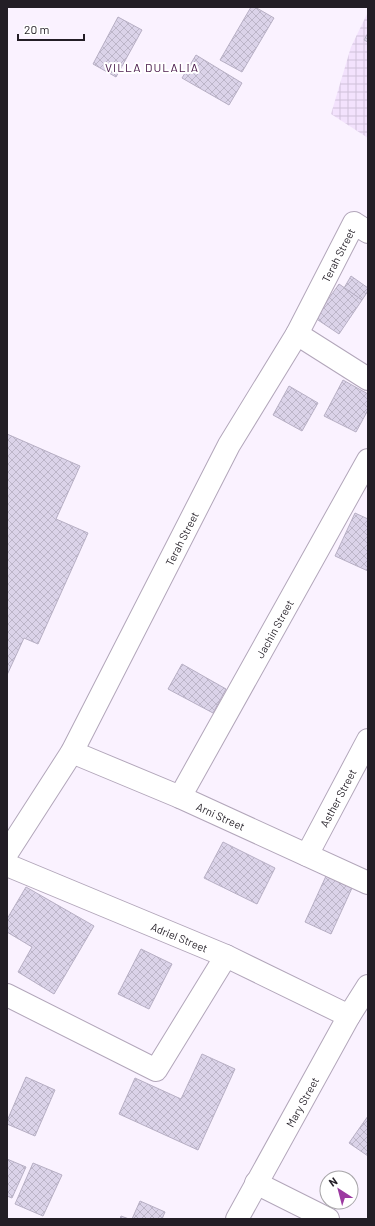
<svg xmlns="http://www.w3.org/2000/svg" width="375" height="1226" font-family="Barlow,sans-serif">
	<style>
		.industrial { fill: url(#industrial-grid) }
		.building { fill: url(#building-cross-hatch); stroke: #b7afc4 }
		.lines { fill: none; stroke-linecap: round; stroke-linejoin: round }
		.minor-casing { stroke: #b2a6ba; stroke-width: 24 }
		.minor { stroke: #fff; stroke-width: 22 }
		.labels { text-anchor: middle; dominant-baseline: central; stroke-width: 4; stroke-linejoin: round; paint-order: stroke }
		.street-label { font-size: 11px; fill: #231e26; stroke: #fff }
		.neighbourhood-label { font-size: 12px; letter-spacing: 1px; fill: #471849; stroke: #fff }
	</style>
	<defs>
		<pattern id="industrial-grid" width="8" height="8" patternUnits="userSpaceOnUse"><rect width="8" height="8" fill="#f3e2fd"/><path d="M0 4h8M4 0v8" fill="none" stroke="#d0c1d9"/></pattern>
		<pattern id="building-cross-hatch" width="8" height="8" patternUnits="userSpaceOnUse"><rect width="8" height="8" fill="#dbd3e9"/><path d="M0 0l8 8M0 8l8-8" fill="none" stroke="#bcb5c8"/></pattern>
	</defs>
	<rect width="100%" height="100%" fill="#faf2ff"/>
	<polygon class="industrial" points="368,12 368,138 331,114 351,47"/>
	<g class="building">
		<polygon points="251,7 255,7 274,18 242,72 220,60"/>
		<polygon points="118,17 142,30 116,77 93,64"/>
		<polygon points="368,33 368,42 364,40"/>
		<polygon points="196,55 242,83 229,105 182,78"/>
		<polygon points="351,276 368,288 368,291 362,300 344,288"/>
		<polygon points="339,284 362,300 339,334 315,318"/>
		<polygon points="343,380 368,394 368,410 356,432 324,416"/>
		<polygon points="289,386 318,403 302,431 273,415"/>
		<polygon points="7,434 80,466 56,519 88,533 38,644 24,638 7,675"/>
		<polygon points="355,513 368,519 368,571 335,556"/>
		<polygon points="182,664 226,689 213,713 168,689"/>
		<polygon points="223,842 275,868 257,904 204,878"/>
		<polygon points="326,876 352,888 331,934 305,922"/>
		<polygon points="26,887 94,926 54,994 18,972 32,947 7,932 7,919"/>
		<polygon points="141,949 172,964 149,1009 118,994"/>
		<polygon points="202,1054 235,1069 198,1150 119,1114 135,1078 181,1099"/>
		<polygon points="26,1077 55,1090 35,1136 7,1124 7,1121"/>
		<polygon points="368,1116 368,1156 349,1143"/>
		<polygon points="7,1159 26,1167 12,1198 7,1196"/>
		<polygon points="33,1163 62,1175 43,1216 15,1204"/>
		<polygon points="140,1201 165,1212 162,1219 132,1219"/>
		<polygon points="121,1216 129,1219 120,1219"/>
	</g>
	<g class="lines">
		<g class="minor-casing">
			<g id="minor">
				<polyline points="297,334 368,379"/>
				<path id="s1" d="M72,752L180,797L368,883"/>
				<path id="s2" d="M180,797L368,460"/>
				<path id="s3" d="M7,853L72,752L229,445L297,334L354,223L368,232"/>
				<path id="s4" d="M307,855L368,740"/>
				<path id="s5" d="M7,865L226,956L349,1016"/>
				<polyline points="7,995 156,1070 226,956"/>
				<polyline points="256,1183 328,1219"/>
				<path id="s6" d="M237,1219L349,1016L368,986"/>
			</g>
		</g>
		<use href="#minor" class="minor"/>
	</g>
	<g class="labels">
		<g class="street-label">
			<text stroke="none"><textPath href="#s3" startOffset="684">Terah Street</textPath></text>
			<text stroke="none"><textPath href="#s3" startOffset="360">Terah Street</textPath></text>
			<text stroke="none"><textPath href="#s2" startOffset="193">Jachin Street</textPath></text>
			<text stroke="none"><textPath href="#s4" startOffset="65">Asther Street</textPath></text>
			<text stroke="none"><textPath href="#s1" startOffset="162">Arni Street</textPath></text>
			<text stroke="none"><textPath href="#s5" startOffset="187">Adriel Street</textPath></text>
			<text stroke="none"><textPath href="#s6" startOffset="134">Mary Street</textPath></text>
		</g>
		<g class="neighbourhood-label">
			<text x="152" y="67">VILLA DULALIA</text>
		</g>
	</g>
	<rect width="375" height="1226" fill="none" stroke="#231e26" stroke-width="16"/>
	<g transform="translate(339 1190) rotate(324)"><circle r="19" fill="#ffffff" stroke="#a7a5a8"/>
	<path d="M0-3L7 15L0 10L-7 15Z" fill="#9c3aa1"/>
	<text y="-6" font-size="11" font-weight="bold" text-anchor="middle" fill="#231e26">N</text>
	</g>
	<path d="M18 34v6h66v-6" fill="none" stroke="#231e26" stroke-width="2"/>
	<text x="24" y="34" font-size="12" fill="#231e26" stroke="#ffffff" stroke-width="3" paint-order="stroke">20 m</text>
</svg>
